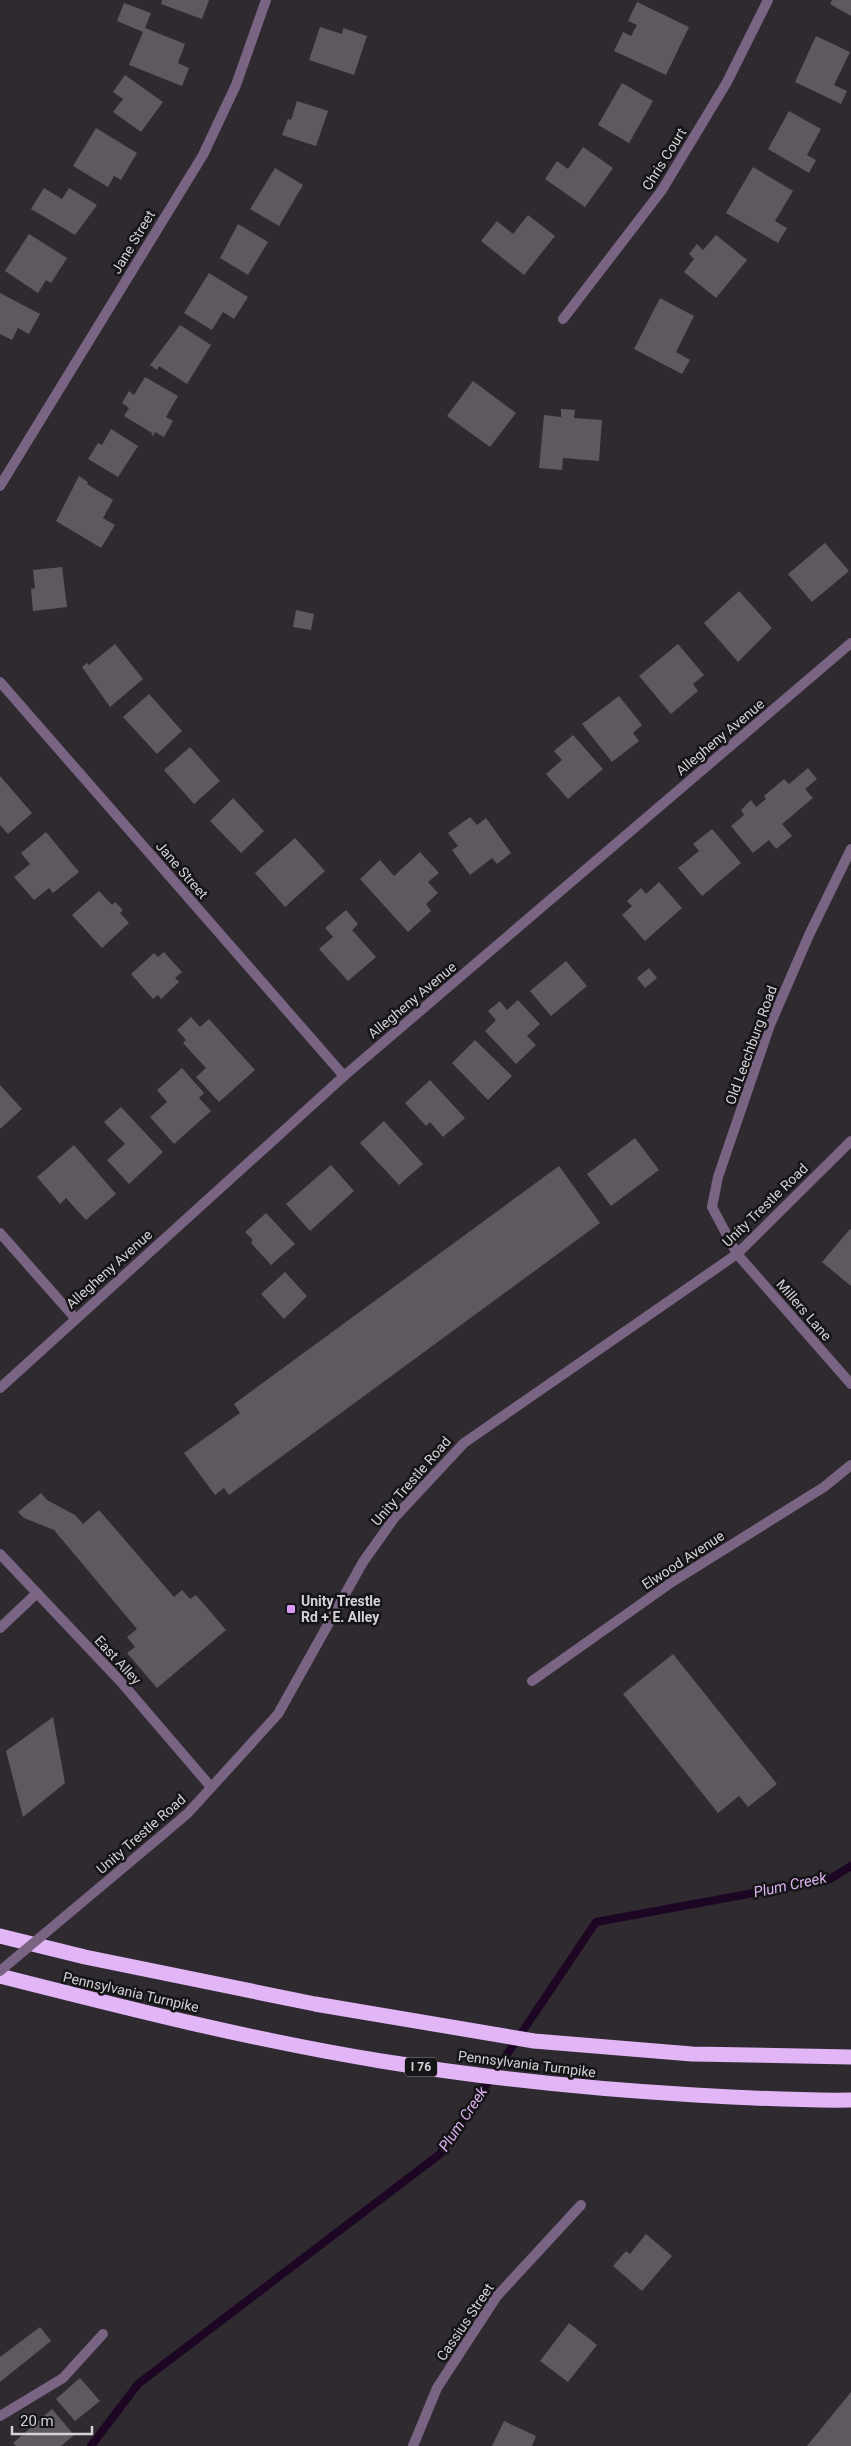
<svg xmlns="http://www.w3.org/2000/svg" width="851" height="2446" font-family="Roboto,sans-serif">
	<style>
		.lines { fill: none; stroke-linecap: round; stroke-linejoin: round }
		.stream { stroke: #1c0624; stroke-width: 8 }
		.building { fill: #5d595f }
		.minor { stroke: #7a6484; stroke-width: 10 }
		.tertiary { stroke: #7a6484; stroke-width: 10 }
		.motorway { stroke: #e2b5f6; stroke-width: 15 }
		.tertiary-bridge { stroke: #7a6484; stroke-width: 10 }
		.poi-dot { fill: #da9af6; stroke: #151416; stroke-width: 2 }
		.labels { text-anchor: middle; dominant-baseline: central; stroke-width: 5; stroke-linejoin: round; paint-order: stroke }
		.shield { fill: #151416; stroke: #9b999c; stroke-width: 1 }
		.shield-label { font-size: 12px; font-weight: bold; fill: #d4d2d6 }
		.street-label { font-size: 14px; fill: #d4d2d6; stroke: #151416 }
		.poi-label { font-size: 14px; font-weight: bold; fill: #d4d2d6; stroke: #151416; text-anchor: start }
		.water-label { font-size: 15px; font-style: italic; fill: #dbb1ee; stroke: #151416 }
	</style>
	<rect width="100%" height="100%" fill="#2e2a30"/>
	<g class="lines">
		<polyline class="stream" points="91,2446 138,2384 440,2154 596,1922 830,1879 851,1866"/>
	</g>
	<g class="building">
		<polygon points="162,0 209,0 202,19 161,4"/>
		<polygon points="832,0 851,0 851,16 830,4"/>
		<polygon points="637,2 689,27 666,75 614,51 623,32 631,36 637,25 628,21"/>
		<polygon points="124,3 151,13 145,28 185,44 178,63 189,68 182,86 129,65 143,32 117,21"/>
		<polygon points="320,27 342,34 343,28 367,36 354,75 309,60"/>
		<polygon points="816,36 850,52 834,85 847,91 841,104 795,82"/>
		<polygon points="125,75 163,102 141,132 113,112 123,99 113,92"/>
		<polygon points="622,83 653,101 629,143 598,125"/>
		<polygon points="297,101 328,111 316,146 282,135 288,119 291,120"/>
		<polygon points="789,111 821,129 807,155 816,160 809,173 768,149"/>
		<polygon points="96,128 137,153 121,180 114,176 108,187 73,166"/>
		<polygon points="583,147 613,168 585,207 545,179 557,161 568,169"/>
		<polygon points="753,167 793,191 775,221 787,228 778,243 726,213"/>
		<polygon points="275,168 303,185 279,226 250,209"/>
		<polygon points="44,188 62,199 69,188 97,205 75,235 31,209"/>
		<polygon points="528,215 555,236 524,275 481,241 497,221 513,234"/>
		<polygon points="238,224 268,242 248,275 220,258"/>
		<polygon points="29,234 67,258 51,283 46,280 38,293 5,271"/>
		<polygon points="716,235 747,260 716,298 684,272 694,259 689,254 697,244 703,250"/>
		<polygon points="209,273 248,297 234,319 223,312 212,330 184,313"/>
		<polygon points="0,293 40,314 29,334 18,328 12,340 0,334"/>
		<polygon points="660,298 694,316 676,352 690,360 682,374 634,349"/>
		<polygon points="180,325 211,345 187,384 159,366 157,370 150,365"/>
		<polygon points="145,377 178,396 166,417 173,421 164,437 155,432 153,437 152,433 124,416 129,408 122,403 129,391 134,395"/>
		<polygon points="473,381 516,413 490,447 447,416"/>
		<polygon points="561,409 575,410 574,418 602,420 599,461 563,458 562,470 539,468 544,415 561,417"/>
		<polygon points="111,429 138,446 118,477 88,459 98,443 102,445"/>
		<polygon points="79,476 88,482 87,484 113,500 103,518 115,525 101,548 56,521"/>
		<polygon points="825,543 849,571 812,602 788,574"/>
		<polygon points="62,567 67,607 33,611 31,589 35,588 33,570"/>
		<polygon points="739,591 772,628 738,662 704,623"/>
		<polygon points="296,610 314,614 311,630 293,627"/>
		<polygon points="115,644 143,679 110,707 82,667 87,663 89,665"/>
		<polygon points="678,644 704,675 693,684 698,691 671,714 639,676"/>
		<polygon points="149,694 182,731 157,754 123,717"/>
		<polygon points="619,696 642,725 633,733 639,741 612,762 582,724"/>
		<polygon points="573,735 603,769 568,799 546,774 562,760 554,751"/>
		<polygon points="190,747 220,781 194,804 164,770"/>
		<polygon points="808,768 817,779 805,789 813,798 782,824 792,836 776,849 769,840 753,853 731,826 744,815 741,810 751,800 756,807 766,799 764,796 784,779 789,784"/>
		<polygon points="0,776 32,813 8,834 0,825"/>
		<polygon points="233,798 264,831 241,853 210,821"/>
		<polygon points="470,817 477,825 486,818 511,853 497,864 492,858 470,875 452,850 458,846 448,833"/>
		<polygon points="712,829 741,863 702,896 678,868 699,851 693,844"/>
		<polygon points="46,832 79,872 53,893 49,888 34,900 14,877 30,864 21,853"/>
		<polygon points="295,838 325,871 285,907 255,873"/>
		<polygon points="420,852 439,873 428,882 438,893 426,904 431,911 408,932 360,879 380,860 394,876"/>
		<polygon points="659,882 682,908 645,941 622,915 632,906 627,901 641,888 646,894"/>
		<polygon points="99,891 112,905 115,902 123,910 120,913 129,923 102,948 72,915"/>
		<polygon points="346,910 358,924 352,930 376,957 348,981 319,949 333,937 325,928"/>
		<polygon points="164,952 182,972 175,978 179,982 161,999 158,995 153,999 131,974 154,953 158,957"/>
		<polygon points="566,961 587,986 551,1016 530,991"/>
		<polygon points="649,968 657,978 645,988 637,978"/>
		<polygon points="518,1000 540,1024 527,1036 536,1045 516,1064 485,1031 496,1020 488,1011 500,1001 507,1010"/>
		<polygon points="191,1017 200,1027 209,1019 255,1070 219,1102 196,1077 206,1068 183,1043 186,1040 177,1030"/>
		<polygon points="475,1040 512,1076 488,1100 452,1063"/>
		<polygon points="182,1068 204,1093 199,1098 211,1111 174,1144 150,1117 167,1102 157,1090"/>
		<polygon points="430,1080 465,1118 443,1137 430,1122 426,1126 405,1103"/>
		<polygon points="0,1085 22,1109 0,1129"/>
		<polygon points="121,1107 163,1152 129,1184 107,1160 125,1144 104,1122"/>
		<polygon points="384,1121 423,1164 399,1185 360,1143"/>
		<polygon points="635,1138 659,1170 611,1206 587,1174"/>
		<polygon points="74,1145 116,1194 86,1220 66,1198 60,1204 37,1177"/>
		<polygon points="331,1165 354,1191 310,1231 286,1204"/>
		<polygon points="559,1166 600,1223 229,1495 224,1488 215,1495 184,1453 240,1413 234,1404"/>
		<polygon points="266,1213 295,1244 271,1265 251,1243 253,1240 245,1232"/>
		<polygon points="850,1229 851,1230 851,1286 822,1262"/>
		<polygon points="285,1272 307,1296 284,1319 261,1294"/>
		<polygon points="41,1493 47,1500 75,1515 83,1524 99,1510 174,1597 182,1590 190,1599 196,1595 226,1630 157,1688 127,1653 135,1647 127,1637 137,1629 54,1530 24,1518 18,1512"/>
		<polygon points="673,1654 777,1784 748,1807 739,1796 718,1813 623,1694"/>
		<polygon points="53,1717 65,1783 23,1817 6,1751"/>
		<polygon points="646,2234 672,2256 642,2291 613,2266 626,2251 630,2254"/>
		<polygon points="569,2323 597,2345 568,2382 540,2361"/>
		<polygon points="40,2327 51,2341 0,2382 0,2357"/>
		<polygon points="80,2378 100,2401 75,2421 56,2399"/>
		<polygon points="851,2392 851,2446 807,2446"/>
		<polygon points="52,2409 74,2435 61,2446 16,2446 13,2443"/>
		<polygon points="504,2421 536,2436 532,2446 492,2446"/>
	</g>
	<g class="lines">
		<g class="minor">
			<polyline points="563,319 662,190 727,82 768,0"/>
			<polyline points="0,486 203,155 236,85 266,0"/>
			<polyline points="0,682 344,1076"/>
			<polyline points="0,1233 75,1318"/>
			<polyline points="0,1388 344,1076 851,643"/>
			<polyline points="0,1554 121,1682 211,1787"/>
			<polyline points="0,1628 37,1593"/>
			<polyline points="532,1681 672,1582 824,1487 851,1465"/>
			<polyline points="0,2416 63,2378 103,2334"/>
			<polyline points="413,2446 437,2388 497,2296 581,2205"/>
		</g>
		<g class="tertiary">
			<polyline points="851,849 809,935 770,1025 718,1177 712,1207 737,1254 851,1384"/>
			<polyline points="161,1836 188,1813 278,1714 363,1562 395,1517 464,1443 737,1254 851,1141"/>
		</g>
		<g class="motorway">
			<polyline points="0,1936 85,1957 315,2004 534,2041 692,2054 851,2057"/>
			<path d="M0,1976C126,2008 252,2040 381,2061C485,2078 590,2089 695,2095C747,2098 799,2101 851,2100"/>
		</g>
		<polyline class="tertiary-bridge" points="0,1971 161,1836"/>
	</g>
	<rect class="poi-dot" x="286" y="1604" width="10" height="10" rx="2.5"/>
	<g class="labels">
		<rect class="shield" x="405" y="2057.5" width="32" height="19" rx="4"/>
		<g class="shield-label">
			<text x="421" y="2067">I 76</text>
		</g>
		<g class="street-label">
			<text transform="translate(664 159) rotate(-58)">Chris Court</text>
			<text transform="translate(133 242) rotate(-59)">Jane Street</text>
			<text transform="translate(720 737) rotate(-40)">Allegheny Avenue</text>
			<text transform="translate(182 870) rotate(49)">Jane Street</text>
			<text transform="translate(412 1000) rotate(-40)">Allegheny Avenue</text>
			<text transform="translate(751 1045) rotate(-70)">Old Leechburg Road</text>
			<text transform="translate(765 1205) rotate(-44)">Unity Trestle Road</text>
			<text transform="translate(109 1269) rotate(-42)">Allegheny Avenue</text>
			<text transform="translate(804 1310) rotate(49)">Millers Lane</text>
			<text transform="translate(411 1481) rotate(-49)">Unity Trestle Road</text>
			<text transform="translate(683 1560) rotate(-33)">Elwood Avenue</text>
			<text transform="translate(118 1660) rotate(47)">East Alley</text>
			<text transform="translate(141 1834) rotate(-41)">Unity Trestle Road</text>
			<text transform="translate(131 1992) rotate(13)">Pennsylvania Turnpike</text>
			<text transform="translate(527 2064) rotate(7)">Pennsylvania Turnpike</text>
			<text transform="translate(465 2322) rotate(-56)">Cassius Street</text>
		</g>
		<g class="poi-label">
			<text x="301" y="1601">Unity Trestle<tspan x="301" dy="16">Rd + E. Alley</tspan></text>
		</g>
		<g class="water-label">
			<text transform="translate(790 1885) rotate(-12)">Plum Creek</text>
			<text transform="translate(463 2119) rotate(-56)">Plum Creek</text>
		</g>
	</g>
	<path d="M12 2426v8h80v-8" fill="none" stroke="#d4d2d6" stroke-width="2.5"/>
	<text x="20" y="2426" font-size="15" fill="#d4d2d6" stroke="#151416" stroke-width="4" paint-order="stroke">20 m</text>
</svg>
